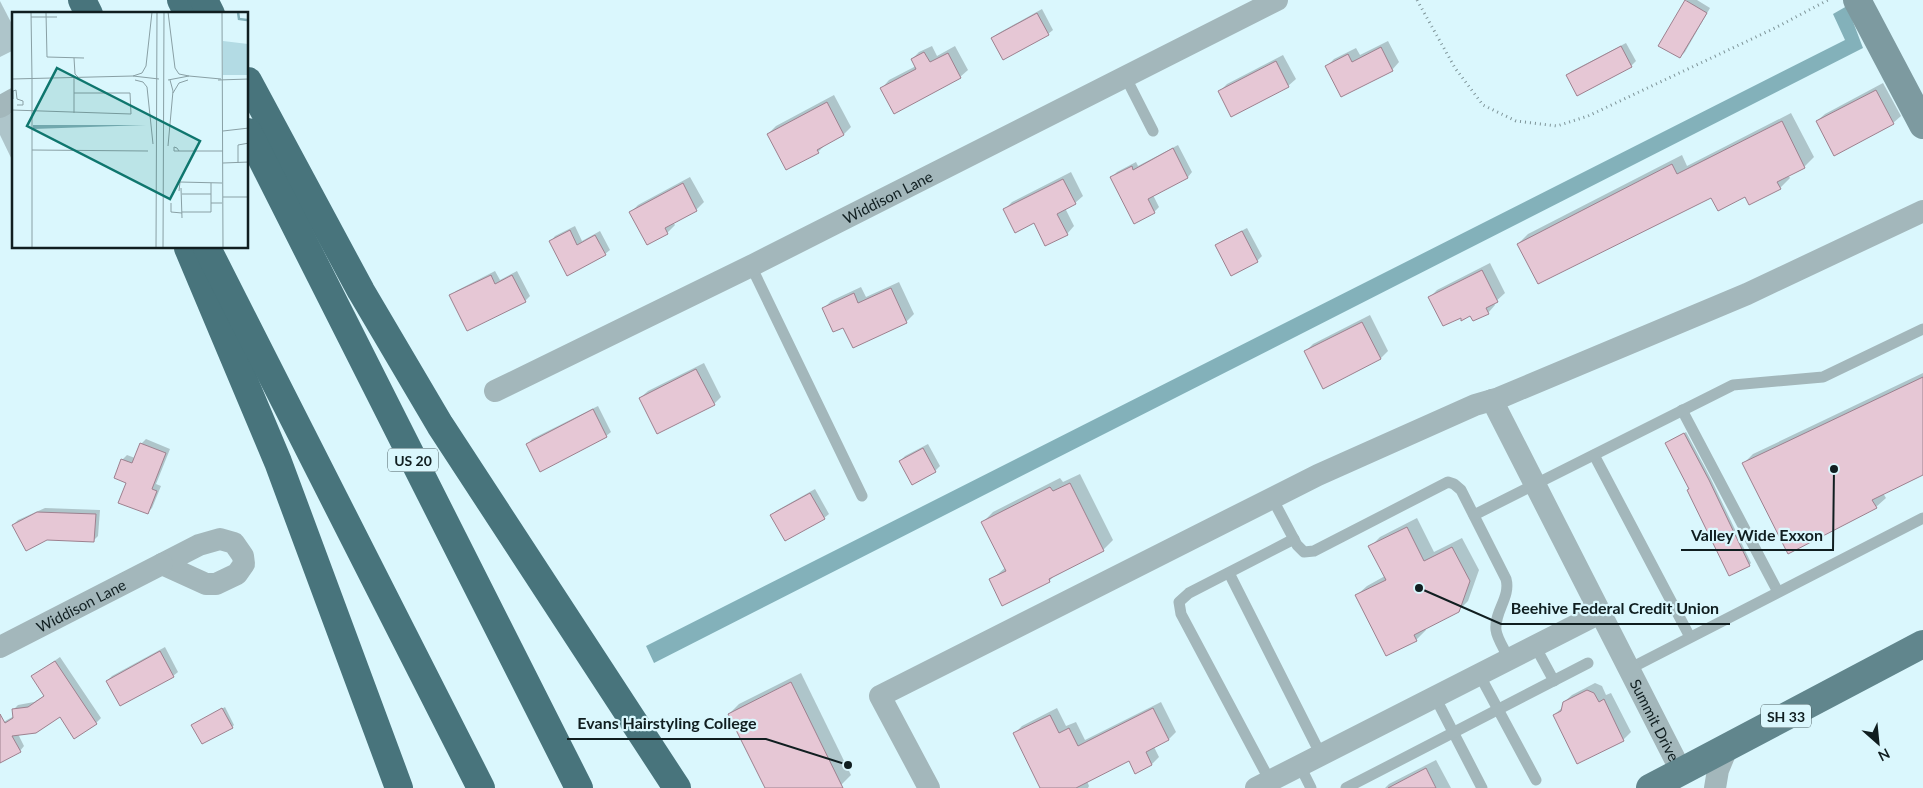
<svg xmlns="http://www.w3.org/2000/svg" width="1923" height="788" font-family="Lato,sans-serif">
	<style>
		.water { fill: #83b1ba }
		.shadow { fill: #0003 }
		.building { fill: #e6c7d5; stroke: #9d818f }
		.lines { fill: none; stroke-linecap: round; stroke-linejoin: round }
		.path { stroke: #7e9498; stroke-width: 3; stroke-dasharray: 1 4; stroke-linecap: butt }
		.lane { stroke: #a3b7bb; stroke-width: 11 }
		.street { stroke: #a3b7bb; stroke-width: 22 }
		.secondary { stroke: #7d9aa0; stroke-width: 28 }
		.primary { stroke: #61868d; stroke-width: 28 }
		.highway { stroke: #48747c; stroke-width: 28 }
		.labels { text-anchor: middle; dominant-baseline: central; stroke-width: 4.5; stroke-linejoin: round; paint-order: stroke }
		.shield { fill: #daf7fd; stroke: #4d5f62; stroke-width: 1 }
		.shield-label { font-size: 14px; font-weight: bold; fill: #101e20 }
		.street-label { font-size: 15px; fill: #101e20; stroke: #daf7fd }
		.inset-river { fill: none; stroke: #83b1ba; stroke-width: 2.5 }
		.inset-road { fill: none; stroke: #89a0a5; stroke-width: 1 }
		.view { fill: #0f766e; fill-opacity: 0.15; stroke: #0f766e; stroke-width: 2.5 }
		.inset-edge { fill: none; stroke: #101e20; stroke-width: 2.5 }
		.leader { fill: none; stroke: #101e20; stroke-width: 2 }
		.callout-dot { fill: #101e20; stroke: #daf7fd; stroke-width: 2 }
		.callout-label { font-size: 16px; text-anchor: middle; font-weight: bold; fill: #101e20; stroke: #daf7fd; stroke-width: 4.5; stroke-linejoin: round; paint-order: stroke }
	</style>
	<rect width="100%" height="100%" fill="#daf7fd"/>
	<polygon class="water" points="1847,6 1863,48 654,663 646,646 1845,40 1833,14"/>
	<g class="shadow">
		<polygon points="1687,0 1697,0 1710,8 1685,52 1680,57"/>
		<polygon points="0,1 14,28 14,50 0,57"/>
		<polygon points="1042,9 1053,30 1048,34 992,38 997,34"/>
		<polygon points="1388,41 1399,62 1392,70 1327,66 1334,59 1356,48 1360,55"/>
		<polygon points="1626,43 1636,61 1631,66 1567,75 1572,71"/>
		<polygon points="932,46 937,56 955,46 968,70 960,77 882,88 889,80 916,66 912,59 919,52"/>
		<polygon points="1283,55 1296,79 1288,86 1220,91 1227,84"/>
		<polygon points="1883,83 1901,116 1893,123 1817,121 1825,114"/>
		<polygon points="834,95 851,127 844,134 826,144 818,152 787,169 768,134 776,126"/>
		<polygon points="0,113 8,114 14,113 14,164 0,135"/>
		<polygon points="1791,113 1814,157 1804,167 1788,175 1790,178 1780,188 1746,195 1711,196 1518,244 1528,234 1682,155 1687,166"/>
		<polygon points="1178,145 1192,172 1188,177 1153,195 1159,207 1154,212 1112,177 1117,172 1136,162 1138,166"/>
		<polygon points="1071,172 1083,196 1075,203 1065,208 1074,226 1067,234 1005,209 1012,202"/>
		<polygon points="690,177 704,202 696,210 673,222 675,225 668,232 647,243 631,212 638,205"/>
		<polygon points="575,226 582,241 600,231 610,250 605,254 551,241 555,236"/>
		<polygon points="1247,228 1262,256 1257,261 1217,245 1222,241"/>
		<polygon points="1490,263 1505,293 1494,303 1495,305 1488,313 1471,314 1430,297 1437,290"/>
		<polygon points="495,271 500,280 517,271 530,296 525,301 451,296 456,291"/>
		<polygon points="899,282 914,314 906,322 824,308 831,301 861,287 866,297"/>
		<polygon points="1370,315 1388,351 1381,358 1324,387 1306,351 1313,344"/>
		<polygon points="704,363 721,397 714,404 640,398 648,391"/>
		<polygon points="1923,373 1923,473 1883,493 1886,498 1876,507 1743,464 1753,454"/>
		<polygon points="598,406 611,432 606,436 528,444 532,439"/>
		<polygon points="1686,432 1710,477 1751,563 1749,565 1690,488 1669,441"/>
		<polygon points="146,439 170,449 156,484 161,486 152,508 147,513 128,482 122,460 127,455 135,458 141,444"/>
		<polygon points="928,444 940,466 935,471 900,461 905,456"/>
		<polygon points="1080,474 1113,540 1103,550 1056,574 1049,581 991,580 1006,567 983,522 993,512 1060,478 1063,482"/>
		<polygon points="815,489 829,514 824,518 772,515 776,511"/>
		<polygon points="45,508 100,510 98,536 93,541 13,525 18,520"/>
		<polygon points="1417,518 1434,552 1462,538 1479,570 1468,601 1458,611 1425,628 1426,630 1416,640 1357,595 1367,586 1385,576 1370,547 1380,537"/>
		<polygon points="165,647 178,672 173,676 107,681 112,676"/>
		<polygon points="60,657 101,718 96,723 60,715 18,734 24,746 20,751 0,760 0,724 14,716 13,710 18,705 34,702 45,695 33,676"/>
		<polygon points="801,673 851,775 841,785 834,788 766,788 729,714 739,704"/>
		<polygon points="1595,683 1602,686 1606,695 1611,693 1631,732 1623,740 1554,715 1563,707 1564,702 1572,695"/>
		<polygon points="1161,702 1176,732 1169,739 1154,747 1159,757 1152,764 1135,772 1129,760 1087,781 1089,786 1088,788 1041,788 1015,733 1022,726 1057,708 1066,726 1076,722 1085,740"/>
		<polygon points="225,707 234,725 232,727 193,725"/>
		<polygon points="1436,760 1451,788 1385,788 1389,784"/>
	</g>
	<g class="building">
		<polygon points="1685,0 1707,13 1680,58 1658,46"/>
		<polygon points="1037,13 1049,35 1003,60 991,38"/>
		<polygon points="1621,46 1632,67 1577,96 1566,75"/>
		<polygon points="1381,47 1393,71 1341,97 1325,66 1348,54 1352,62"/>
		<polygon points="924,52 930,62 948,53 961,78 894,114 880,88 916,69 911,59"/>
		<polygon points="1276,61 1289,87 1231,117 1218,91"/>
		<polygon points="1876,90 1894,124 1834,156 1816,121"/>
		<polygon points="827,102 844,135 817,150 819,153 786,170 767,134"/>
		<polygon points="1782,121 1805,168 1777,182 1781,189 1749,205 1745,197 1718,211 1711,198 1538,284 1517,244 1672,164 1677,174"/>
		<polygon points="1173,148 1188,178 1148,199 1155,213 1134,224 1110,177 1132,166 1133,170"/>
		<polygon points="1063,179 1076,204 1057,214 1068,235 1045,246 1034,223 1015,233 1003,209"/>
		<polygon points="683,183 697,211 665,228 668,234 647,245 629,212"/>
		<polygon points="570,230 577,245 595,235 606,255 567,276 549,241"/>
		<polygon points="1242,231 1258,262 1231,276 1215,245"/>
		<polygon points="1482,270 1498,302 1486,308 1489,314 1473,321 1470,316 1461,321 1461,318 1443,326 1428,297"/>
		<polygon points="491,275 495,284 512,275 526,302 467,331 449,295"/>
		<polygon points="891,288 907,323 853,348 843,328 833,332 822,308 854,293 858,303"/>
		<polygon points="1362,322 1381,359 1323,389 1304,351"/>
		<polygon points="696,369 715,405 657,434 639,398"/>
		<polygon points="1923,377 1923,475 1872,500 1877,508 1788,554 1742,463"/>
		<polygon points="593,409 607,437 540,472 526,444"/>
		<polygon points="1684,433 1709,480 1750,566 1729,576 1687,490 1689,489 1665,443"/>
		<polygon points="140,443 166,453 152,489 157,491 148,514 118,503 126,483 114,478 121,459 132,463"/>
		<polygon points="923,448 936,472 912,485 899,461"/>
		<polygon points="1070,483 1104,551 1049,579 1050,582 1002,606 989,579 1006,571 981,522 1050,487 1053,491"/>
		<polygon points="810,493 825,519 785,541 770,515"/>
		<polygon points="37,512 96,514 94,542 47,540 26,551 12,525"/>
		<polygon points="1407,527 1424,561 1452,547 1470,581 1459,612 1414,635 1417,641 1386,656 1355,595 1386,580 1368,546"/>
		<polygon points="160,651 174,677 120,706 106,681"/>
		<polygon points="55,661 97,724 74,739 60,717 36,733 12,736 21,752 0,763 0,714 5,723 13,718 12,709 28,707 44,696 31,676"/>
		<polygon points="791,682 843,788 765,788 728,714"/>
		<polygon points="1587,690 1594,693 1599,702 1604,699 1624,741 1577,764 1553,715 1561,711 1563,702"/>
		<polygon points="222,708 233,728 202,744 191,725"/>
		<polygon points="1153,708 1169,740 1146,752 1152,765 1135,774 1129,761 1076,788 1040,788 1013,733 1050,715 1059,733 1069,728 1078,746"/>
		<polygon points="1426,768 1436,788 1388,788"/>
	</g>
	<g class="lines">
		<polyline class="path" points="1417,0 1455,68 1483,105 1516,121 1557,126 1588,116 1775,28 1828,0"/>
		<g class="lane">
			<polyline points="1125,76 1153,131"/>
			<polyline points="751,266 862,496"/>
			<polyline points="1682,410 1778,592"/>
			<polyline points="1594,455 1690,637"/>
			<path d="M1272,498L1297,545L1304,552L1314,551L1448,482L1454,484L1461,490L1506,579C1511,597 1494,612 1496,630C1497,639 1505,650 1509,659"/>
			<polyline points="1474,515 1733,385 1823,377 1923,329"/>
			<polyline points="1229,573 1321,755"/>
			<polyline points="1535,646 1554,681"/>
			<polyline points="1629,669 1923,518"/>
			<polyline points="1479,674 1536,780"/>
			<polyline points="1435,697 1482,788"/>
			<polyline points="1300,766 1311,788"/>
			<polyline points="1270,781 1181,614 1179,602 1189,593 1294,539"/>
			<polyline points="1346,788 1588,663"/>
		</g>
		<g class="street">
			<polyline points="0,107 14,99"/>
			<path id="s1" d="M495,391L751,266L1277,0"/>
			<path id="s2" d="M1492,400L1681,771"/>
			<polygon points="220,539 234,543 243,556 244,564 237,574 216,584 206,584 162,564 199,545"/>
			<path id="s3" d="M0,647L162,564"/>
			<polyline points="929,788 880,696 1318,475 1475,405 1499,398 1747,294 1923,211"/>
			<polyline points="1256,788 1600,613"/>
			<polyline points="1715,788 1718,770 1728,746"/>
		</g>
		<polyline class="secondary" points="1857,0 1923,125"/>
		<polyline class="primary" points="1650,788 1923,644"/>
		<g class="highway">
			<polyline points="82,0 89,14"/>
			<polyline points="181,0 188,14"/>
			<polyline points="204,0 211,14"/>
			<polyline points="248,81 361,291 440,425 677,788"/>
			<polyline points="248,132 579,788"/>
			<polyline points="188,248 278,462 399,788"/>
			<polyline points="207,248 481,788"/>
		</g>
	</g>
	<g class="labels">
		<g class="shield">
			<rect x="388" y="448.5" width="50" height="23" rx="4"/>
			<rect x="1761" y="704.5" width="50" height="23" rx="4"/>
		</g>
		<g class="shield-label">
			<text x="413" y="460">US 20</text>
			<text x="1786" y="716">SH 33</text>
		</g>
		<g class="street-label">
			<text stroke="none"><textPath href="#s1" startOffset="438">Widdison Lane</textPath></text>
			<text stroke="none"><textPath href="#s3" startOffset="91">Widdison Lane</textPath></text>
			<text stroke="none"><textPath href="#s2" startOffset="359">Summit Drive</textPath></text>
		</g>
	</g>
	<g transform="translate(12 12)">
		<rect width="236" height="236" fill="#daf7fd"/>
		<path d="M211,29L236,32V63H211Z" fill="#b3dbe4"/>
		<path d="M21,113H134L21,117Z" fill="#83b1ba"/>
		<path class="inset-river" d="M226,0L227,7L235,8"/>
		<path class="inset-road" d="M19,0L20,67M156,0L163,56L167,62L177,64M210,0L211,236M34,1L35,45L72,46M19,5H45M62,46L63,62L67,66M121,64L130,61L134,54L140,0M62,66V101M0,67L121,64L147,67M20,67V236M123,68L131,70L135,75L141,132M156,68L177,64L209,67M206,68L237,67M161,81L167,71L176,68M1,87V79L4,78L5,87L11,89V93H5M0,98L119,102L118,81H62M211,119L237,116M156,134L161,79L158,68M162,135L165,136L167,139H162ZM20,138L136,139M167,139H211M211,151L237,150M226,151V133L237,131M199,171V191M169,176L170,206M167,179L168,170L210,171M170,182H199M211,185H237M159,191V200L170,201M170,200H199V191H210M144,236L145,0M151,236L152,0"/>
		<path class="view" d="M45,56L188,129L158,187L15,114Z"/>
		<rect width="236" height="236" class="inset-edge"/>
	</g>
	<path class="leader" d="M1834 469L1833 550H1681M1419 588L1501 624H1730M848 765L766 739H567"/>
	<g class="callout-dot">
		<circle cx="1834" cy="469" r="5"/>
		<circle cx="1419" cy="588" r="5"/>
		<circle cx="848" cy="765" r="5"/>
	</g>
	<g class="callout-label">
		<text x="1757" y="541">Valley Wide Exxon</text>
		<text x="1615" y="614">Beehive Federal Credit Union</text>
		<text x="667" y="729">Evans Hairstyling College</text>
	</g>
	<g transform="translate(1878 743) rotate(153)" stroke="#daf7fd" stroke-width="4" paint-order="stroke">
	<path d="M0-4L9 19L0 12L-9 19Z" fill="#101e20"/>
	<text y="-8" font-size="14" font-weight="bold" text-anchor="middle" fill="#101e20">N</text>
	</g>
</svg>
